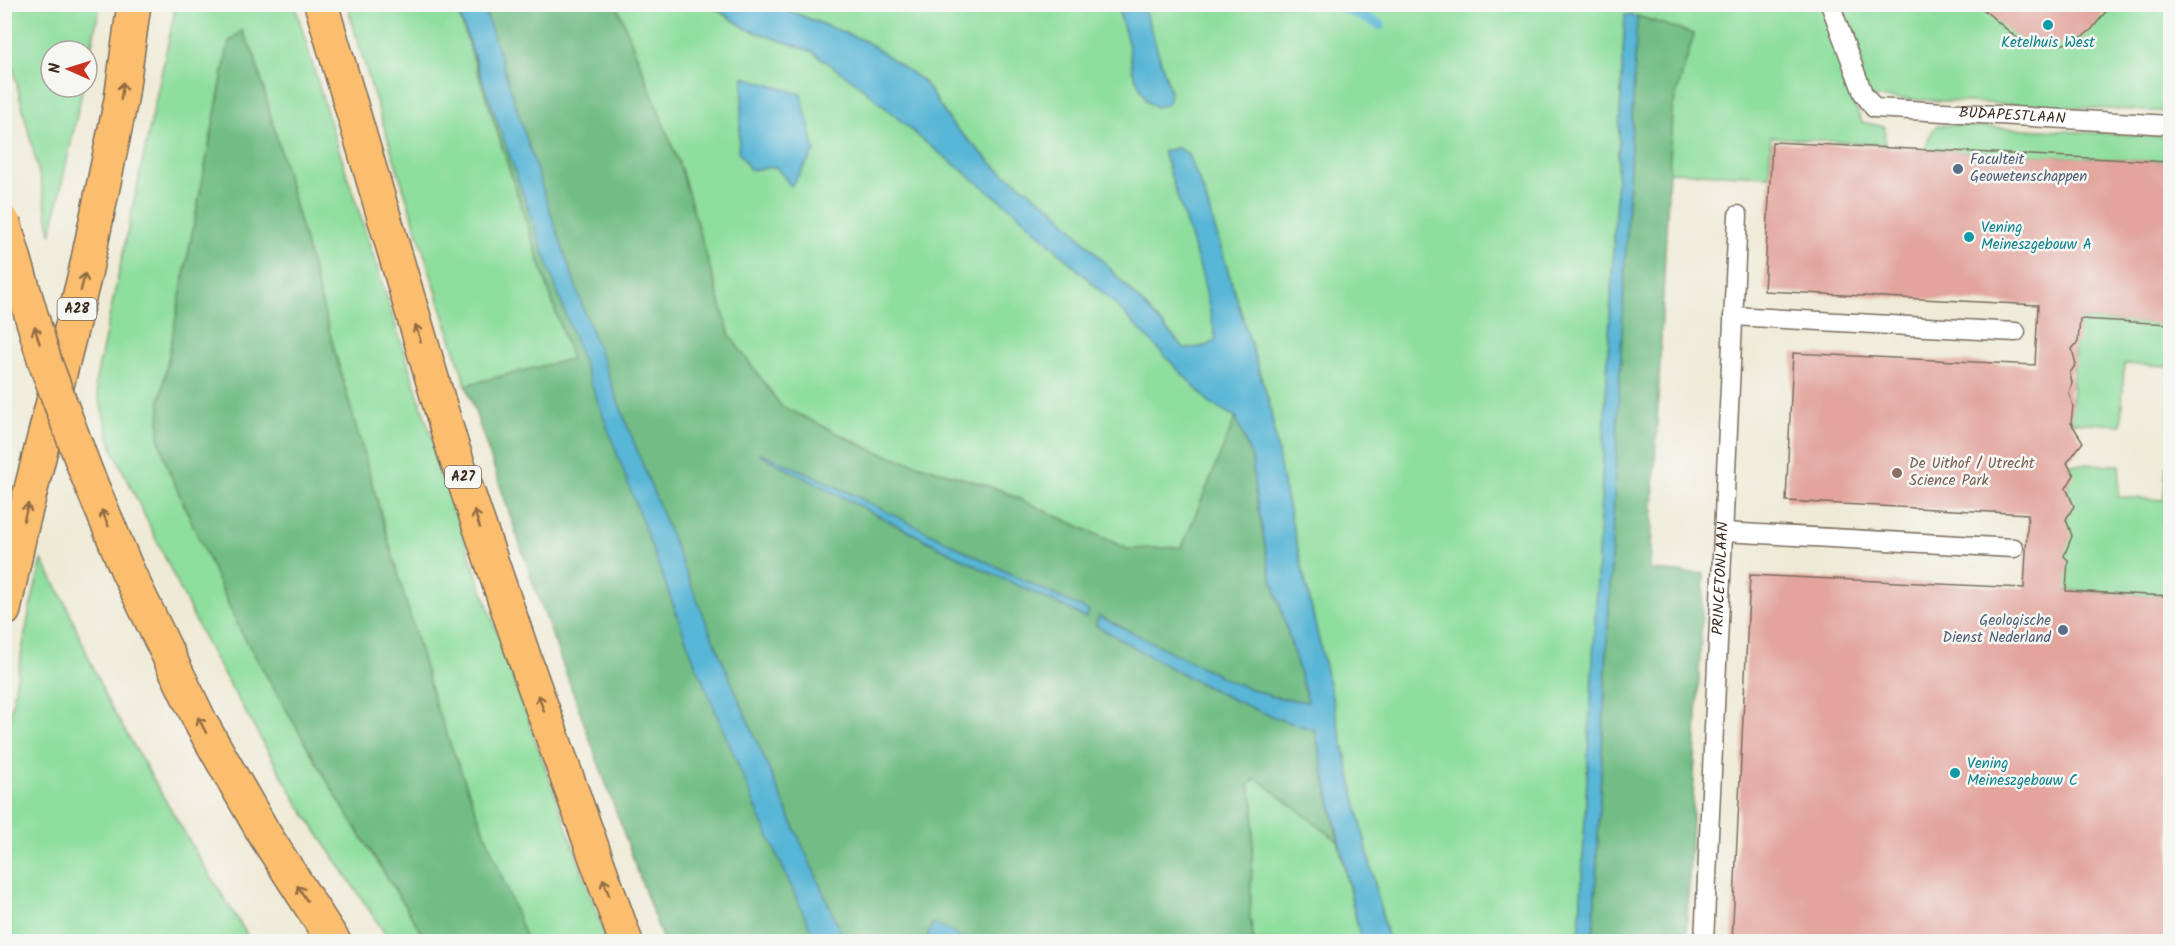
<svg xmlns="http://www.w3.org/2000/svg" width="2175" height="946" font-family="Kalam,sans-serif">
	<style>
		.green { fill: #8ede9e; stroke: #64845e; stroke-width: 1.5 }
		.forest { fill: #72bd85; stroke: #567452; stroke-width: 1.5; fill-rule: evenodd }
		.water { fill: #58b6d6; stroke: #4a707a; stroke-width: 1.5 }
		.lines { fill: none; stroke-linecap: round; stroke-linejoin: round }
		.stream { stroke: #58b6d6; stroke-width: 10 }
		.building { fill: #e2a49c }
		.service-casing { stroke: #7a6d5e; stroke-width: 21 }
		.motorway-casing { stroke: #7a6d5e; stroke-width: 36 }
		.service { stroke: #fff; stroke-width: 18 }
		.motorway { stroke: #fbbd6e; stroke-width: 33 }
		.motorway-bridge-casing { stroke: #7a6d5e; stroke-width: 36; stroke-linecap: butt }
		.motorway-bridge { stroke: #fbbd6e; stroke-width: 33 }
		.oneway { stroke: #916c42 }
		.culture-dot { fill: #0f9aa8; stroke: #f6f6f2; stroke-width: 2 }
		.service-dot { fill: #5c6f8a; stroke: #f6f6f2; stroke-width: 2 }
		.education-dot { fill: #8d6e63; stroke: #f6f6f2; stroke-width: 2 }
		.labels { text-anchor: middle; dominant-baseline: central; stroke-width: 5; stroke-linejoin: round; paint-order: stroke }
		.shield { fill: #f6f6f2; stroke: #73675e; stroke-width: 1.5 }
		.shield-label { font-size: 14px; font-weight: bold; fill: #3b2a1e }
		.culture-label { font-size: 15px; fill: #0d838f; stroke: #f6f6f2; text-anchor: start }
		.street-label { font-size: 15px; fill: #3b2a1e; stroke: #f6f6f2 }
		.service-label { font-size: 15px; fill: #4e5e75; stroke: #f6f6f2; text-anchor: start }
		.education-label { font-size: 15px; fill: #785e54; stroke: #f6f6f2; text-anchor: start }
	</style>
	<rect width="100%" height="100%" fill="#f6f6f2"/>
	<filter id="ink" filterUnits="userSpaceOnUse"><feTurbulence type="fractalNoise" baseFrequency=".0167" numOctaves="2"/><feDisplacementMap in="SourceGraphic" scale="12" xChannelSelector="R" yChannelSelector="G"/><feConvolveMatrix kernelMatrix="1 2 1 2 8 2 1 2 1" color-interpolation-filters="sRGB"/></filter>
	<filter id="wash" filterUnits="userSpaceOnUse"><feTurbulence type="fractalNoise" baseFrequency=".008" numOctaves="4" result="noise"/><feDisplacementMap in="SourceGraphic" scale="24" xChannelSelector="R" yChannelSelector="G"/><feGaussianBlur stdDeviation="1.35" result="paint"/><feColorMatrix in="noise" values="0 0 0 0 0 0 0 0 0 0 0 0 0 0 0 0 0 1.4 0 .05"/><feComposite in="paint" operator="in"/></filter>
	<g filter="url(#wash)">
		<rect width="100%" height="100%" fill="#efead6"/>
		<g class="green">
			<polygon points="4,5 100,5 87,68 87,51 51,51 51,87 83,87 51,234 41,182 5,36"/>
			<polygon points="176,5 295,5 327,113 469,553 607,941 527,941 517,920 436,707 339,367 254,54 242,31 229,42 160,401 159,439 169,471 239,628 336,796 427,941 390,941 299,805 209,649 113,450 95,384"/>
			<polygon points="347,5 456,5 571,359 466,385 373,92"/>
			<polygon points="617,5 710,5 747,29 811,51 859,85 924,141 1017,213 1120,309 1211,404 1236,417 1182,548 1128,549 998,489 874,451 781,406 730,336 681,169"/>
			<polygon points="775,5 1117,5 1128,42 1133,72 1147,102 1170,90 1143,5 2170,5 2170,112 1883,98 1852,99 1862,122 1885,127 1884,145 1771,137 1769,176 1669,172 1672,109 1694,34 1637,16 1625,15 1579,941 1388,941 1283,484 1270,406 1203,190 1187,153 1178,148 1163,151 1202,274 1217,340 1207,346 1185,349 1054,209 997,168 952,124 924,82 867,42"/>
			<path d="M1948,125L2170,137V162L1926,150C1927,139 1930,133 1937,126Z"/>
			<polygon points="2076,319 2170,324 2170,366 2124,364 2121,425 2071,422"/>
			<polygon points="2070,464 2120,465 2118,497 2164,500 2166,467 2170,467 2170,596 2062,590"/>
			<polygon points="42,560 64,600 107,700 198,856 251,941 5,941 5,741 30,608"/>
			<polygon points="1256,778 1338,841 1361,941 1254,941 1250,918 1254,804 1248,786"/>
		</g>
		<g class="forest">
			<path d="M456,5H617L681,169L730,336L781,406L874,451L998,489L1128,549L1182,547L1236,417L1252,459L1255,492L1270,571L1308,702L1270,696L1232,682L1099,616L1096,625C1166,666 1238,706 1315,730L1338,841L1256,778L1249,786L1254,804L1250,918L1254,941H970L932,924L927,939L932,941H663L532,580L466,385L571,359ZM760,453L848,492L1017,579L1089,611L1085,618L1067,608L984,570L760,455Z"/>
			<polygon points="1637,16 1694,34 1672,109 1671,129 1650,570 1704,574 1686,941 1593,942"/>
			<polygon points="242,31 254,54 339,367 436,707 527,941 427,941 336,796 239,628 169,471 159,439 160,401 229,42"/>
		</g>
		<g class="water">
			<path d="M456,5H483C518,110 550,216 588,321C665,531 753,737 845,941H816L759,815L691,653L569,324Z"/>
			<path d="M710,5H775L867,42L924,82L952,124L997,168L1054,209L1185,349L1207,346L1216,340L1202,274L1163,151L1178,148L1187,153L1203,190L1270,406L1283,484L1388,941H1361L1315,730C1302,726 1289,723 1276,718C1216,695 1151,658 1096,625L1099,616L1232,682L1270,696L1308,702L1270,571L1255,492L1252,459L1236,417L1211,404L1120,309L1017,213L924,141L859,85L811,51L747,29Z"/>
			<polygon points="1117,5 1143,5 1170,90 1169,104 1156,107 1147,102 1133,72 1128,42"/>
			<polygon points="1625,15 1637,16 1593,941 1579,941"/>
			<polygon points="744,77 801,94 815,151 791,186 776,167 750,170 738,151"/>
			<path d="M761,453C873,500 978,561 1089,611L1085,618L1067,608L984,570L760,455Z"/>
			<polygon points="932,923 970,941 932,941 927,939"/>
		</g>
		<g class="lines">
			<polyline class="stream" points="1333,4 1381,25"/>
		</g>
		<g id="blocks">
			<g class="building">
				<polygon points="1977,4 2112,4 2092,29 2083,36 2064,44 2048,46 2032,44 2018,39"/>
				<polygon points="1772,142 2170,162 2170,324 2080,319 2078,342 2072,349 2076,364 2070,373 2072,383 2069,393 2073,406 2071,423 2083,442 2067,463 2074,475 2066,488 2074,506 2066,519 2072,536 2064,556 2068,560 2066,591 2170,596 2170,942 1732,942 1750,575 2024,588 2028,514 1786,501 1793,353 2035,365 2038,305 1764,291"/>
			</g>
		</g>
	</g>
	<g filter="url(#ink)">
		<use href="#blocks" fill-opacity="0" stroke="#7a6d5e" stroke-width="1.5"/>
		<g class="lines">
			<g class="service-casing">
				<g id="service">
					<path id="s1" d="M1830,4L1863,93L1874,108L2170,125"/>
					<polyline points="1733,316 2016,332"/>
					<polyline points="1723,532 2014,548"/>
					<path id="s2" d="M1704,942L1738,215"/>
				</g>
			</g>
			<g class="motorway-casing">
				<g id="motorway">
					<polyline points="321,4 452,446 532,680 626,942"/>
					<polyline points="128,572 202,725 265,835 334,942"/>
					<polyline points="4,610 21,529 85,274 121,100 134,4"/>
				</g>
			</g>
			<use href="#service" class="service"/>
			<use href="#motorway" class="motorway"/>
			<g class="motorway-bridge-casing">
				<polyline id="motorway-bridge" points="4,223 45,362 86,472 128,572"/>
			</g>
			<use href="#motorway-bridge" class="motorway-bridge"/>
		</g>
		<defs><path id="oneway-shaft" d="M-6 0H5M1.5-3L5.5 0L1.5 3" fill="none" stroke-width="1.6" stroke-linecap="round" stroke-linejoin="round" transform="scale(1.5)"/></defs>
		<g class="oneway">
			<use href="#oneway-shaft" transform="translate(122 91) rotate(-82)"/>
			<use href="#oneway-shaft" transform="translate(83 282) rotate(-76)"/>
			<use href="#oneway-shaft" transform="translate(418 333) rotate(-107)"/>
			<use href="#oneway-shaft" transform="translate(37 335) rotate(-107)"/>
			<use href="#oneway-shaft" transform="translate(26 512) rotate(-75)"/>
			<use href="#oneway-shaft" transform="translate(105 518) rotate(-113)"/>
			<use href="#oneway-shaft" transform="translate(477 519) rotate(-109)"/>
			<use href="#oneway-shaft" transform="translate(541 703) rotate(-110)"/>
			<use href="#oneway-shaft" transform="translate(202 725) rotate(-118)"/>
			<use href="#oneway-shaft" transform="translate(606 887) rotate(-110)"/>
			<use href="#oneway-shaft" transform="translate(302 893) rotate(-123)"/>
		</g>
	</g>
	<g class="culture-dot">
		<circle cx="2048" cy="25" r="6"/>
		<circle cx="1969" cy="237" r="6"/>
		<circle cx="1955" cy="773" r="6"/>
	</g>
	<g class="service-dot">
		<circle cx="1958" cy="169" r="6"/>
		<circle cx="2063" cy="630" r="6"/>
	</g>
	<circle class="education-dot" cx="1897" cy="473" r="6"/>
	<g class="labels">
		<g class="shield">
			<rect x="57.5" y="298" width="39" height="22" rx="4.5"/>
			<rect x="445" y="466" width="36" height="22" rx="4.5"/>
		</g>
		<g class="shield-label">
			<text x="77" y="309">A28</text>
			<text x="463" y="477">A27</text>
		</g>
		<g class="culture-label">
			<text x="2048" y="43" text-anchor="middle">Ketelhuis West</text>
			<text x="1981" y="228">Vening<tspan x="1981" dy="17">Meineszgebouw A</tspan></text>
			<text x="1967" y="764">Vening<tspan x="1967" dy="17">Meineszgebouw C</tspan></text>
		</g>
		<g class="street-label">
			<text stroke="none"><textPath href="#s1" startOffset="252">BUDAPESTLAAN</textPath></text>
			<text stroke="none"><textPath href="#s2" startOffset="364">PRINCETONLAAN</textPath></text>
		</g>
		<g class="service-label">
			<text x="1970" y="160">Faculteit<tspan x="1970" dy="17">Geowetenschappen</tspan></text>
			<text x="2051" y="621" text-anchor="end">Geologische<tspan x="2051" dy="17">Dienst Nederland</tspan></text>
		</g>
		<g class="education-label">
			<text x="1909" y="464">De Uithof / Utrecht<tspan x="1909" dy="17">Science Park</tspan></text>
		</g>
	</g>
	<rect width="2175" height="946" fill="none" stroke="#f6f6f2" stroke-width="24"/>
	<g transform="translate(69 69) rotate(273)"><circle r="28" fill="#f6f6f2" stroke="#aba49d" stroke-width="1.5"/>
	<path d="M0-4.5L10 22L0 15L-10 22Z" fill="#c8321e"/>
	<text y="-9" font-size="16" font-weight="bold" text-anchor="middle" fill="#3b2a1e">N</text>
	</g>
</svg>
